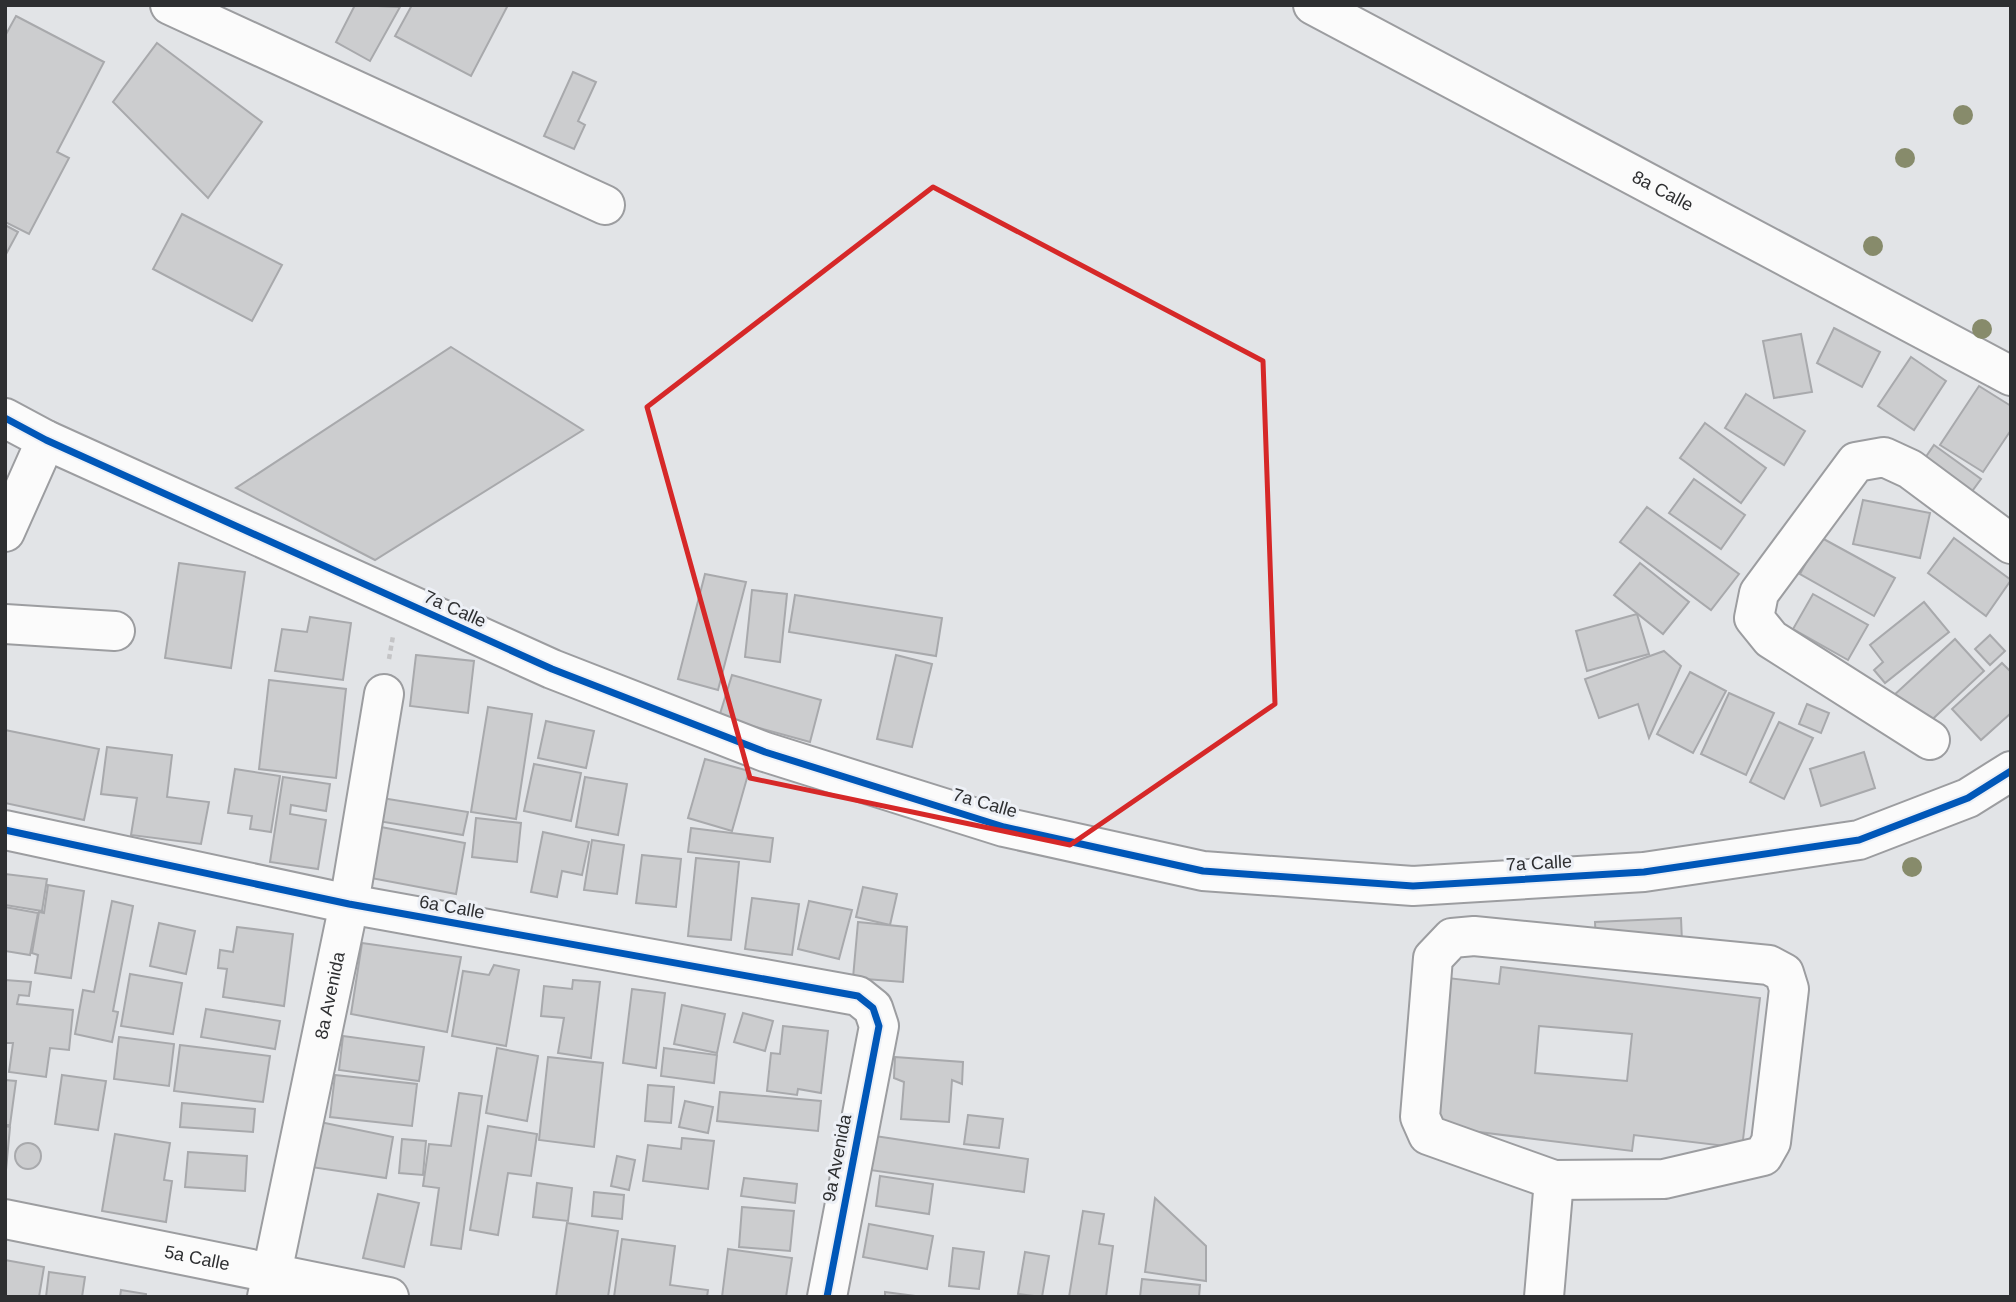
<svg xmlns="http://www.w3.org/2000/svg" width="2016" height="1302" font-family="Arial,sans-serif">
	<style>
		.building { fill: #cccdcf; stroke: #a8a9ac; stroke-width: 2; fill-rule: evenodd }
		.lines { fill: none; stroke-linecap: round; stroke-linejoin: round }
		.minor-casing { stroke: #9c9da0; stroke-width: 42 }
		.path { stroke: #c4c4c6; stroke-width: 4.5; stroke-dasharray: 5 3.5; stroke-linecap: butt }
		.minor { stroke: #fbfbfb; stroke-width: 38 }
		.cycleway-casing { stroke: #edf0f6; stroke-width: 11 }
		.cycleway { stroke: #0057b8; stroke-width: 7 }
		.tree { fill: #878b6b }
		.marked { fill: none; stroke: #d62828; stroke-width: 5; stroke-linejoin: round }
		.labels { text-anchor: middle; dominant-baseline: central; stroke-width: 6; stroke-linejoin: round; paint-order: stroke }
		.street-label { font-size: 18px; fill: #2e2f31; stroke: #edf0f6 }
	</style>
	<rect width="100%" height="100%" fill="#e2e4e7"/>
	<g class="building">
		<polygon points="355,5 400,7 370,61 336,42"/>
		<polygon points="412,5 508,5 471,76 395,36"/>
		<polygon points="16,16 104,62 57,152 69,158 29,234 5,222 5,36"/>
		<polygon points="157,43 262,122 208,198 113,102"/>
		<polygon points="573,72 596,82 578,121 585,125 574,149 544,136"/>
		<polygon points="182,214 282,265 252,321 153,269"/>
		<polygon points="5,225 18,232 5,256"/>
		<polygon points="1834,328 1880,352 1862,387 1817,363"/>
		<polygon points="1801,334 1812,392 1774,398 1763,341"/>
		<polygon points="451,347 583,430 375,560 236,488"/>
		<polygon points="1911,357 1946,381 1914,430 1878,406"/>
		<polygon points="1979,386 2011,406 2011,430 1983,472 1940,445"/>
		<polygon points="1746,394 1805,431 1784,465 1725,428"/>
		<polygon points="1705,423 1766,468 1741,503 1680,458"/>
		<polygon points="1934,445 1981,479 1970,494 1923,461"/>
		<polygon points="1694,479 1745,515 1721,549 1669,513"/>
		<polygon points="1863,500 1930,513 1920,558 1853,544"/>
		<polygon points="1647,507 1739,574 1711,610 1620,542"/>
		<polygon points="1820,537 1895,578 1874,616 1800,574"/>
		<polygon points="1954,538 2011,580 1986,616 1928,573"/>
		<polygon points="179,563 245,572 231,668 165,658"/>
		<polygon points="1640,563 1689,602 1663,634 1614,595"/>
		<polygon points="705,574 746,582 718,690 678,679"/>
		<polygon points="752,590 787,594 780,662 745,657"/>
		<polygon points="1813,594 1868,625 1848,660 1793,629"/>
		<polygon points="795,595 942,618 936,656 789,632"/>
		<polygon points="1924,602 1949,632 1885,683 1874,670 1883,662 1870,645"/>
		<polygon points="1637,614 1649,654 1587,671 1576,631"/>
		<polygon points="310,617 351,623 343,680 275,671 282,629 307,632"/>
		<polygon points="1990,635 2005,651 1990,665 1975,649"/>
		<polygon points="1955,639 1984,671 1923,728 1893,696"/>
		<polygon points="1664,651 1681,666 1649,738 1638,704 1599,718 1585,679"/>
		<polygon points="416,655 474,661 468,713 410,706"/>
		<polygon points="896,655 932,664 912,747 877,739"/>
		<polygon points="2002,663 2011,672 2011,713 1981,740 1952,709"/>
		<polygon points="1690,672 1726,691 1693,753 1657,734"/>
		<polygon points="732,675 821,700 810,742 719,717"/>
		<polygon points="269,680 346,689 336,778 259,769"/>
		<polygon points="1729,693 1774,713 1746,775 1701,754"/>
		<polygon points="1807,704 1829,713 1821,733 1799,724"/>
		<polygon points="488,707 532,714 516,819 471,812"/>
		<polygon points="546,721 594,731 586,768 538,758"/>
		<polygon points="1779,722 1813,738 1784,799 1750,782"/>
		<polygon points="5,730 99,749 84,820 5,803"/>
		<polygon points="107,747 172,755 167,797 209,802 201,844 131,835 137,798 101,794"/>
		<polygon points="1864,752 1875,788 1821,806 1810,769"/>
		<polygon points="705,759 749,771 732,831 688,818"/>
		<polygon points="534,764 581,773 571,821 524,811"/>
		<polygon points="235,769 280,776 271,832 250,829 252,816 228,813"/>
		<polygon points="283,777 330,784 326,811 291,805 290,814 326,820 318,869 270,862"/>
		<polygon points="585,777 627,784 618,835 576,827"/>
		<polygon points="382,798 468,812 463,835 378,821"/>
		<polygon points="476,818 521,823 517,862 472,857"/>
		<polygon points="381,827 465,843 456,894 371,878"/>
		<polygon points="691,828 773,838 770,862 688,852"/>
		<polygon points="543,832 589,842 582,875 562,871 557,897 531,892"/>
		<polygon points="592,840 624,845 617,894 584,890"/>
		<polygon points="642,855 681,859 676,907 636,903"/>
		<polygon points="696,858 739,862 731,940 688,936"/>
		<polygon points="5,874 47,879 42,911 5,905"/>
		<polygon points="48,885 84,891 71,978 35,973 38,955 32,953 39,912 44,913"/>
		<polygon points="863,887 897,894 890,925 856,917"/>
		<polygon points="752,898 799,904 792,955 745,949"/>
		<polygon points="112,901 133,906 113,1011 118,1012 112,1042 75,1034 83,990 94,992"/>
		<polygon points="809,901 852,910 839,959 798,949"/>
		<polygon points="5,907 38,913 30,955 5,951"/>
		<polygon points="1681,918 1682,942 1596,946 1595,922"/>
		<polygon points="858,922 907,927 903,982 853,978"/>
		<polygon points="159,923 195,931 186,974 150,966"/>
		<polygon points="237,927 293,934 284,1006 223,997 227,969 218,968 220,950 233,952"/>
		<polygon points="362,943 461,957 447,1032 351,1014"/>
		<polygon points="494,965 519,970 506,1046 452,1036 463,971 489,975"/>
		<path d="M1501,967L1760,998L1742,1148L1634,1135L1632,1151L1430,1126L1448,978L1499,984ZM1539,1026L1632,1034L1627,1081L1535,1073Z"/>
		<polygon points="130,974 182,983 173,1034 121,1026"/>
		<polygon points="5,980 31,982 29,996 19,995 17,1004 73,1010 69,1050 50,1048 46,1077 9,1072 13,1043 6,1043"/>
		<polygon points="573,980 600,982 591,1058 558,1053 564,1018 541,1016 544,986 572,989"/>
		<polygon points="632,989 665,993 656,1068 623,1063"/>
		<polygon points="682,1005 725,1014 717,1053 674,1044"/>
		<polygon points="206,1009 280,1021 275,1049 201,1037"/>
		<polygon points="743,1013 773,1021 765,1051 734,1042"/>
		<polygon points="783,1026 828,1031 821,1093 798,1089 797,1095 767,1091 771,1053 780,1054"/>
		<polygon points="343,1036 424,1047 419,1081 339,1070"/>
		<polygon points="119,1037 174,1044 169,1086 114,1079"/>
		<polygon points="180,1045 270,1056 263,1102 174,1091"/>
		<polygon points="497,1048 538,1056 527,1121 486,1113"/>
		<polygon points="664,1048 717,1055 714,1083 661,1076"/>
		<polygon points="548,1057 603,1063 594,1147 539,1140"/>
		<polygon points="895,1057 963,1062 962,1084 952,1080 949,1122 901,1119 904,1082 894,1078"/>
		<polygon points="62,1075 106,1081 98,1130 55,1124"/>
		<polygon points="335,1075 417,1084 412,1126 330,1117"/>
		<polygon points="5,1080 16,1081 10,1125 5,1125"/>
		<polygon points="648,1085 674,1087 671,1123 645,1121"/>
		<polygon points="720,1092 821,1101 818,1131 717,1121"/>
		<polygon points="459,1093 482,1096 461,1249 431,1245 439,1188 423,1186 429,1144 451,1146"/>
		<polygon points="685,1101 713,1107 708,1133 679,1127"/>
		<polygon points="182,1103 255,1109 253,1132 180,1127"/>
		<polygon points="968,1115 1003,1119 999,1148 964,1144"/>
		<polygon points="320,1122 393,1137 386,1178 311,1167"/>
		<polygon points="5,1126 10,1127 6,1170 5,1170"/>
		<polygon points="488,1126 537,1134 531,1176 508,1173 498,1235 470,1230"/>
		<polygon points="115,1134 170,1143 164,1180 172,1181 166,1222 102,1211"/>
		<polygon points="875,1136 1028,1159 1024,1192 870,1170"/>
		<polygon points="682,1138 714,1141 708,1189 643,1181 648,1145 681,1149"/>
		<polygon points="402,1139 426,1141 423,1175 399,1173"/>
		<circle cx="28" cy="1156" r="13"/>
		<polygon points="188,1152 247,1156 245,1191 185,1187"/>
		<polygon points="617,1156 635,1160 629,1190 611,1186"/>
		<polygon points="880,1176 933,1184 929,1214 876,1206"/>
		<polygon points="744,1178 797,1184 795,1203 741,1196"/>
		<polygon points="537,1183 572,1188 568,1221 533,1217"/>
		<polygon points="594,1192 624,1195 622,1219 592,1216"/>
		<polygon points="378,1194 419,1203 404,1267 363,1258"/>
		<polygon points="1155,1198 1206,1246 1206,1281 1145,1272"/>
		<polygon points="742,1207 794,1211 790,1251 739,1247"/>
		<polygon points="1083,1211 1104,1214 1099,1244 1113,1246 1106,1297 1069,1297"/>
		<polygon points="567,1223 618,1231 608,1297 556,1297"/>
		<polygon points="869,1224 933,1236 927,1269 863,1257"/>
		<polygon points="622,1239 675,1246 670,1285 708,1290 707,1297 614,1297"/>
		<polygon points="953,1248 984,1252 979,1289 949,1286"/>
		<polygon points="728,1249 792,1258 786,1297 722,1297"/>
		<polygon points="1025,1252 1049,1256 1042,1297 1018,1294"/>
		<polygon points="5,1260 44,1267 39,1297 5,1297"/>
		<polygon points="49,1272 85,1277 82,1297 46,1297"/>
		<polygon points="1142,1279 1200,1285 1199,1297 1140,1297"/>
		<polygon points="121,1290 146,1294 146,1297 120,1297"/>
		<polygon points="885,1292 923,1297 885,1297"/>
	</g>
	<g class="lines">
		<g class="minor-casing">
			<g id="minor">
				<polyline points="170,5 605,205"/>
				<path id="s1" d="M1313,5L2011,376"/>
				<polyline points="5,418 46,440 552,669 765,752 1004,827 1203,871 1413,886 1644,872 1859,840 1968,798 2011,771"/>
				<polyline points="5,532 46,440"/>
				<polyline points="5,624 115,631"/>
				<polyline points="1930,740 1771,639 1754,618 1759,593 1856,462 1884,457 1910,469 2011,544"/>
				<polyline points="5,830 349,904 858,996 873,1008 879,1026 827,1297"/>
				<polygon points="1474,936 1769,965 1784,973 1789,989 1771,1142 1763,1156 1664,1179 1554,1180 1428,1135 1420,1117 1433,958 1452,938"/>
				<path id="s2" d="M5,1219L389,1297"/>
				<path id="s3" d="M267,1297L349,904L384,694"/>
				<polyline points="1544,1297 1554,1180"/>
			</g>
		</g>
		<polyline class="path" points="389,659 393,636"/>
		<use href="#minor" class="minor"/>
		<g class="cycleway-casing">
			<g id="cycleway">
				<polyline points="5,418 46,440 552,669 765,752 1004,827 1203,871 1413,886 1644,872 1859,840 1968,798 2011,771"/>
				<polyline points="5,830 349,904 858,996 873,1008 879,1026 827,1297"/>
			</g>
		</g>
		<use href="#cycleway" class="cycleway"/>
	</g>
	<g class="tree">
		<circle cx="1963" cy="115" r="10"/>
		<circle cx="1905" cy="158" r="10"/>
		<circle cx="1873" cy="246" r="10"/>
		<circle cx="1982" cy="329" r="10"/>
		<circle cx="1912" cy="867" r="10"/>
	</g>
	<path class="marked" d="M933,187L1263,361L1275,704L1070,845L750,778L647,407Z"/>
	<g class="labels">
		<g class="street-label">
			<text stroke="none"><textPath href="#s1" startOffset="396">8a Calle</textPath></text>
			<text transform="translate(455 609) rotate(24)">7a Calle</text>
			<text transform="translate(985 803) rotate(16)">7a Calle</text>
			<text transform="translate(1539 863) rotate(-3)">7a Calle</text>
			<text transform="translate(452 907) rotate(10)">6a Calle</text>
			<text stroke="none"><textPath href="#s3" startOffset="308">8a Avenida</textPath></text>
			<text transform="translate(837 1158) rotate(-79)">9a Avenida</text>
			<text stroke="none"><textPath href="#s2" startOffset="196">5a Calle</textPath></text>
		</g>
	</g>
	<rect width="2016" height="1302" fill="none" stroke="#2e2f31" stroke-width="14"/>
</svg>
